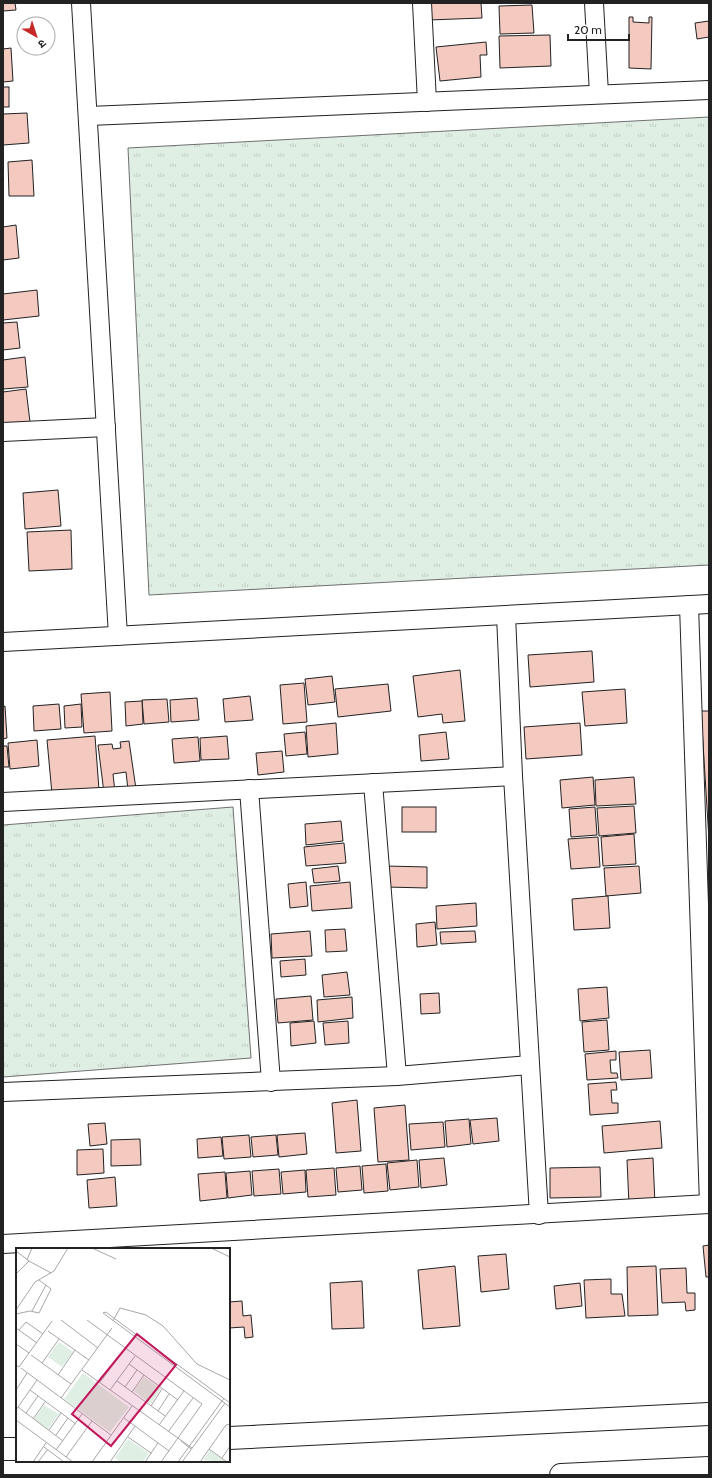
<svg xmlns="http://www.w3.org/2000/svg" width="712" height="1478" font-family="Cabin,'Noto Sans Devanagari',sans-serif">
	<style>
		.grass { fill: url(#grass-tufts); stroke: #6f6f6f }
		.building { fill: #f3c9c0; stroke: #222 }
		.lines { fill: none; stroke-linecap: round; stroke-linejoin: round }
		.minor-casing { stroke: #222; stroke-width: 20 }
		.tertiary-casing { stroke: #222; stroke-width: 24 }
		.minor { stroke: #fff; stroke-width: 18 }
		.tertiary { stroke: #fff; stroke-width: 22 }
		.inset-road { fill: none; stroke: #a7a7a7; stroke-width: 1 }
		.view { fill: #c2185b; fill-opacity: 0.15; stroke: #c2185b; stroke-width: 2 }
		.inset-edge { fill: none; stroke: #222; stroke-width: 2 }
	</style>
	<defs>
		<pattern id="grass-tufts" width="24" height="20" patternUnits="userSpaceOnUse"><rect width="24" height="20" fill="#e0efe3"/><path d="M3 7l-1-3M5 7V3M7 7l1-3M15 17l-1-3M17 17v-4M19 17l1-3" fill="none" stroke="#c0cdc2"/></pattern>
	</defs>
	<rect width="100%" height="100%" fill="#fff"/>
	<g class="grass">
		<polygon points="709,117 709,565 149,595 128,148"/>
		<polygon points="233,807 251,1058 3,1077 3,825"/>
	</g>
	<g class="building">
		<polygon points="3,3 15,3 16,10 3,11"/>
		<polygon points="428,3 481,3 482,18 429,20"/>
		<polygon points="532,5 534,33 500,34 499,6"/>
		<polygon points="629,17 633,17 633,22 649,23 649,17 652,17 651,69 629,68"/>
		<polygon points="709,21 709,37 697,39 695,23"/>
		<polygon points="550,35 551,66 500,68 499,36"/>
		<polygon points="486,42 487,55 480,55 481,77 440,81 436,47"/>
		<polygon points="11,48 13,81 3,82 3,49"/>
		<rect x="3" y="87" width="6" height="20"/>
		<polygon points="27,113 29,143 3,145 3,114"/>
		<polygon points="32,160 34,196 9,196 8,162"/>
		<polygon points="16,225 19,258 3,260 3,227"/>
		<polygon points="37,290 39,316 3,320 3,294"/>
		<polygon points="17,322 20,348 3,350 3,323"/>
		<polygon points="25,357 28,387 3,389 3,360"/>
		<polygon points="26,389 30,422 3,425 3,392"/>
		<polygon points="58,490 61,526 25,529 23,493"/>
		<polygon points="71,530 72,569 29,571 27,532"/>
		<polygon points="592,651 594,682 530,687 528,655"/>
		<polygon points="460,670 465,721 443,723 442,714 418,717 413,676"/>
		<polygon points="332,676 335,702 308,705 305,679"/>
		<polygon points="304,683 307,722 283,724 280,685"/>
		<polygon points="388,684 391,711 338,717 335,689"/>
		<polygon points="625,689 627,723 585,726 582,692"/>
		<polygon points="110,692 112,731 84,733 81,694"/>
		<polygon points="250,696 253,720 225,722 223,699"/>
		<polygon points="197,698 199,720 171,722 170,700"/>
		<polygon points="167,699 169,722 144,724 142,700"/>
		<polygon points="142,701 143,724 126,726 125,702"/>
		<polygon points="59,704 61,729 34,731 33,706"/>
		<polygon points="81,704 82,727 65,728 64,706"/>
		<polygon points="5,706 7,738 3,739 3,707"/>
		<polygon points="701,711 709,711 709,840"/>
		<polygon points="336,723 338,754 308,757 306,726"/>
		<polygon points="580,723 582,755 526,759 524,727"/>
		<polygon points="305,732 307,754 286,756 284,734"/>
		<polygon points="446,732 449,759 421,761 419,735"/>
		<polygon points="95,736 99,790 52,794 47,740"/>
		<polygon points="227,736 229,759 201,760 200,738"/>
		<polygon points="198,737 200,761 174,763 172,739"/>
		<polygon points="37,740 39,766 10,769 8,743"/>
		<polygon points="129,741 136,789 128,790 126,772 113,774 115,792 104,793 98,745 112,744 113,749 121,748 120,742"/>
		<polygon points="3,746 7,746 9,767 3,767"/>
		<polygon points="282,751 284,772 258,775 256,753"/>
		<polygon points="593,777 595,805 562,808 560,780"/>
		<polygon points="634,777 636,804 596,806 595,780"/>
		<polygon points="634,806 636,833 599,836 597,808"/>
		<rect x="402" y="807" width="34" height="25"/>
		<polygon points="595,807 597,835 571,837 569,809"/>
		<polygon points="341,821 343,841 306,845 305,824"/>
		<polygon points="634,834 636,864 603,866 601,837"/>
		<polygon points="598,837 600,867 571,869 568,839"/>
		<polygon points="344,843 346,863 306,866 304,847"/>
		<polygon points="338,866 340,881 314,883 312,869"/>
		<polygon points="386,866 427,867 427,888 386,887"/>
		<polygon points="639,866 641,893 606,896 604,868"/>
		<polygon points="306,882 308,906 290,908 288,884"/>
		<polygon points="350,882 352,908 312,911 310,886"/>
		<polygon points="608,896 610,928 574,930 572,899"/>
		<polygon points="476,903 477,926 437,929 436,906"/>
		<polygon points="435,922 437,945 417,947 416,924"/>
		<polygon points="345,929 347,951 326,952 325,930"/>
		<polygon points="310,931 312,956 272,958 271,934"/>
		<polygon points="475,931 476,942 441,944 440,932"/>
		<polygon points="305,959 306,975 281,977 280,961"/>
		<polygon points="347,972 350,995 324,997 322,975"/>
		<polygon points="607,987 609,1018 580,1021 578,989"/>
		<polygon points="439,993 440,1013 421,1014 420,994"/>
		<polygon points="311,996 313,1020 278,1023 276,999"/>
		<polygon points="352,997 353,1018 318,1022 317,1000"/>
		<polygon points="607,1020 609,1050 584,1052 582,1022"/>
		<polygon points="314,1021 316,1043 291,1046 290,1023"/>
		<polygon points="348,1021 349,1043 325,1045 323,1023"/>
		<polygon points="650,1050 652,1078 621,1080 619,1052"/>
		<polygon points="616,1051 616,1060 610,1060 611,1073 617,1073 618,1078 587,1080 585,1054"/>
		<polygon points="616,1082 617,1090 611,1090 612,1103 618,1103 618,1113 590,1115 588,1084"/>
		<polygon points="357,1100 361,1151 336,1153 332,1103"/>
		<polygon points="405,1105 409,1160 378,1162 374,1108"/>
		<polygon points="497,1118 499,1141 473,1144 470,1120"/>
		<polygon points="469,1119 471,1144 447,1147 445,1121"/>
		<polygon points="660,1121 662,1148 604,1153 602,1126"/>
		<polygon points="443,1122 445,1147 411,1150 409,1124"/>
		<polygon points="105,1123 107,1144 90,1146 88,1124"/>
		<polygon points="305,1133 307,1154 279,1157 277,1135"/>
		<polygon points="249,1135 251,1157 224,1159 222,1137"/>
		<polygon points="276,1135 278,1155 253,1157 251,1137"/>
		<polygon points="221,1137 223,1156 198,1158 197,1139"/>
		<polygon points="140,1139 141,1165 111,1166 111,1140"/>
		<polygon points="103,1149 104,1173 77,1175 77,1150"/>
		<polygon points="444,1158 447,1185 421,1188 419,1160"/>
		<polygon points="653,1158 655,1204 629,1205 627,1160"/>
		<polygon points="417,1160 419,1187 390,1190 387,1163"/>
		<polygon points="386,1164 388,1191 364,1193 362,1166"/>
		<polygon points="360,1166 362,1190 338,1192 336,1168"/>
		<polygon points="600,1167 601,1197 550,1198 550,1168"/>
		<polygon points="334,1168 336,1195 308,1197 306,1170"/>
		<polygon points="279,1169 281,1194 254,1196 252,1171"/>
		<polygon points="305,1170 306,1192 283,1194 281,1172"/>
		<polygon points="250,1171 252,1195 228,1198 226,1173"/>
		<polygon points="225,1172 227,1198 200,1201 198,1174"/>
		<polygon points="115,1177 117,1206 89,1208 87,1180"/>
		<polygon points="709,1245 709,1277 706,1277 703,1246"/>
		<polygon points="506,1254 509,1289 481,1292 478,1256"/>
		<polygon points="455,1266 460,1326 423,1329 418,1270"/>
		<polygon points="656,1266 658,1315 628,1316 627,1267"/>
		<polygon points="686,1268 687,1293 695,1293 695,1310 686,1311 685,1302 662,1303 660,1269"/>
		<polygon points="611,1279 611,1294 622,1294 625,1316 586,1318 584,1280"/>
		<polygon points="362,1281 364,1328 332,1329 330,1283"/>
		<polygon points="580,1283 582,1306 556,1309 554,1286"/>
		<polygon points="242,1301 243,1316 251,1315 253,1337 245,1338 244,1327 229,1328 229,1302"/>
	</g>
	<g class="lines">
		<g class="minor-casing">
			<g id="minor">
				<polyline points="81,3 118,636"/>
				<polyline points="422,3 427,102"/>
				<polyline points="594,3 599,94"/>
				<polyline points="89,116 709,90"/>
				<polyline points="3,432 106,427"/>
				<polyline points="689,605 709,1204"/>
				<polyline points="506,615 513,776 539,1215"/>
				<polyline points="3,642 709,604"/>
				<polyline points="373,783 397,1076"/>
				<polyline points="249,789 271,1082"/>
				<polyline points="3,802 513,776"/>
				<polyline points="3,1092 397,1076 530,1065"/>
				<polyline points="3,1244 709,1204"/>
			</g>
		</g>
		<g class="tertiary-casing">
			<g id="tertiary">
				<polyline points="229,1438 709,1414"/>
				<polyline points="3,1449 17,1449"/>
				<polyline points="561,1475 709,1468"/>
			</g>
		</g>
		<use href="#minor" class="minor"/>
		<use href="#tertiary" class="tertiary"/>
	</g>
	<g transform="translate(16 1248)">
		<rect width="214" height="214" fill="#fff"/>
		<path d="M43,94L57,104L46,119L32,109ZM67,125L113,159L94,184L48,151ZM128,129L145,141L135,156L118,143ZM28,157L43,166L32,181L18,171ZM112,191L133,205L127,214H105L99,210ZM194,202L210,214L187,212Z" fill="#e0efe3"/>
		<path class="inset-road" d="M76,0L100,11M195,0L214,9M0,3L13,13L35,25M11,12L16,0M0,26L13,13M0,62L19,34L38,23L52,0M16,63L30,37M87,65L214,159M87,65L90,64L99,71L214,155M0,66L14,63L23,65L35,41L23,32M45,72L82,100M71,72L186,156L145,214M97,73L104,60L130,67L147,78L181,116L214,132M0,80L21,95M3,82L10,74L27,86M32,83L73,112M0,96L13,105M15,107L55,136M26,115L43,91M113,116L162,152M0,117L3,119L36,73M5,120L95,187M66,122L176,200M42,127L59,102M101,133L149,168M84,134L109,101M109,139L121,122M0,142L11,125M14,142L60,176M94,142L119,108M116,144L128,127M45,150L96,80M135,158L146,141M2,159L47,193M0,162L21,132M142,163L153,146M10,165L22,148M108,170L153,203M17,171L29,154M0,172L57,214M143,177L168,143M33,182L45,165M152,184L177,150M40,187L52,170M112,189L135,205M165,193L175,201M28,199L48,214M193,201L211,214M40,202L66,166M50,209L76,173M206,210L214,198M17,214L30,195M22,214L32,201M76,214L116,158M94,214L119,178M129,214L142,195M162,214L208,150M166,214L209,155M184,214L210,177L214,176"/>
		<path class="view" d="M121,86L160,117L95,198L56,166Z"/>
		<rect width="214" height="214" class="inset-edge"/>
	</g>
	<rect width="712" height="1478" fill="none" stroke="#222222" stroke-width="8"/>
	<g transform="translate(36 36) rotate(141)"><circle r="19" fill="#ffffff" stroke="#a7a7a7"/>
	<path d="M0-3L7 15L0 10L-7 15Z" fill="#c62828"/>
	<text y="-6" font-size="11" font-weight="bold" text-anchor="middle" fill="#222222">उ</text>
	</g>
	<path d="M568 34v6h61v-6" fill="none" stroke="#222222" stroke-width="2"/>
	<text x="574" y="34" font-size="12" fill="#222222" stroke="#ffffff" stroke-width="3" paint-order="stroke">20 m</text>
</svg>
